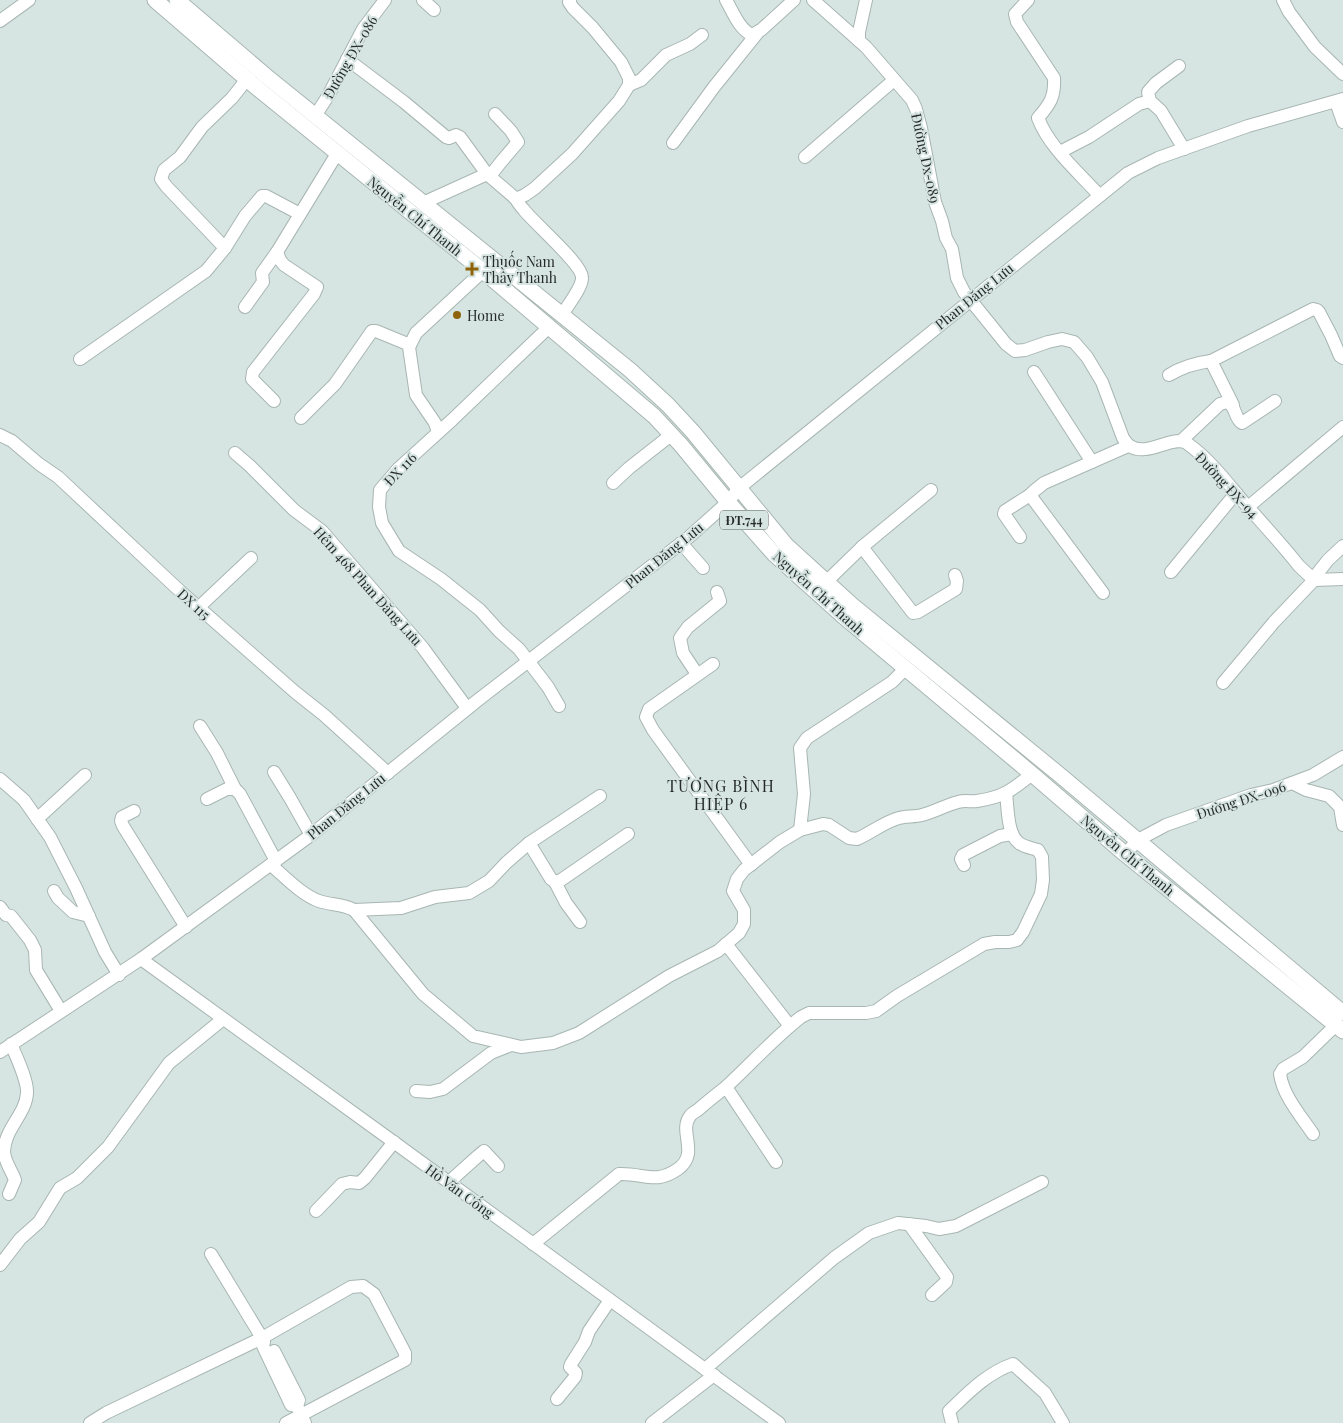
<svg xmlns="http://www.w3.org/2000/svg" width="1343" height="1423" font-family="'Playfair Display',serif">
	<style>
		.lines { fill: none; stroke-linecap: round; stroke-linejoin: round }
		.minor-casing { stroke: #a8b6b2; stroke-width: 14 }
		.major-casing { stroke: #a8b6b2; stroke-width: 17 }
		.minor { stroke: #fff; stroke-width: 12 }
		.major { stroke: #fff; stroke-width: 15 }
		.poi-dot { fill: #8e6309; stroke: #d6e5e2; stroke-width: 2 }
		.labels { text-anchor: middle; dominant-baseline: central; stroke-width: 4; stroke-linejoin: round; paint-order: stroke }
		.shield { fill: #d6e5e2; stroke: #5b6361; stroke-width: 1 }
		.shield-label { font-size: 12px; font-weight: bold; fill: #262b2a }
		.street-label { font-size: 14px; fill: #262b2a; stroke: #d6e5e2 }
		.poi-label { font-size: 14px; fill: #262b2a; stroke: #d6e5e2; text-anchor: start }
		.quarter-label { font-size: 16px; letter-spacing: 1px; fill: #262b2a; stroke: #d6e5e2 }
	</style>
	<rect width="100%" height="100%" fill="#d6e5e2"/>
	<g class="lines">
		<g class="minor-casing">
			<g id="minor">
				<polyline points="423,0 434,10"/>
				<path d="M726,0C733,12 739,29 752,35L761,30L794,0"/>
				<path d="M813,0L866,47L912,100L916,109L921,128L935,202L942,221L946,238L952,249L957,278L964,292L1006,344L1015,351L1025,350L1048,342L1062,339L1074,342L1087,357L1102,382L1123,438C1125,441 1127,444 1130,446C1147,458 1175,433 1188,444C1209,459 1225,480 1241,499C1261,522 1281,543 1299,566L1314,580L1343,579"/>
				<path d="M1028,0L1015,14L1017,22L1054,78C1055,97 1050,104 1038,118C1049,147 1078,172 1099,195"/>
				<polyline points="1283,0 1289,12 1315,47 1343,74"/>
				<polyline points="0,21 29,0"/>
				<polyline points="859,41 859,32 866,0"/>
				<polyline points="347,59 404,102 446,137 449,138 456,135 460,137 487,174"/>
				<polyline points="1179,66 1156,83 1148,92 1150,101 1161,111 1184,149"/>
				<polyline points="629,85 641,80 666,55 690,44 702,35"/>
				<polyline points="1336,102 1343,122"/>
				<polyline points="315,116 328,96 363,29 385,0"/>
				<polyline points="673,143 714,87 759,31"/>
				<polyline points="1060,152 1089,137 1139,104 1150,101"/>
				<polyline points="805,157 894,80"/>
				<polyline points="490,176 501,162 518,142 511,131 495,114"/>
				<path d="M515,198C518,202 520,206 524,210C535,224 581,263 582,277C583,287 567,306 562,315"/>
				<polyline points="423,203 487,174 515,198 518,198 525,195 535,188 572,154 619,101 629,85 629,78 621,62 593,28 573,8 569,2 570,0"/>
				<polyline points="225,248 166,186 161,179 164,170 180,157 202,127 232,98 247,79"/>
				<polyline points="245,307 263,282 262,273 277,252"/>
				<polyline points="549,327 452,420 398,469 380,490 379,507 382,523 399,551 441,579 480,610 499,631 519,649 548,687 559,706"/>
				<polyline points="80,359 206,271 225,248 245,216 262,196 266,196 300,214"/>
				<polyline points="1211,361 1313,309 1317,310 1319,312 1331,335 1340,356 1343,358"/>
				<polyline points="1034,372 1092,462"/>
				<path d="M1169,375C1182,367 1195,363 1211,361L1233,405"/>
				<polyline points="274,401 252,379 253,372 314,294 317,287 284,265 280,260 277,252 338,152"/>
				<polyline points="301,418 335,384 372,331 376,331 410,345"/>
				<polyline points="438,432 435,423 416,395 409,347 416,333 483,271"/>
				<polyline points="0,435 12,441 39,464 58,477 181,592 295,692 324,715 388,773"/>
				<path d="M1181,441L1220,404L1227,402C1237,407 1234,418 1242,423L1275,401"/>
				<polyline points="235,453 250,466 294,510 322,531 423,648 467,708"/>
				<polyline points="613,483 629,468 671,435"/>
				<polyline points="1248,507 1343,427"/>
				<polyline points="1020,537 1004,514 1005,511 1030,495"/>
				<polyline points="681,543 703,568"/>
				<polyline points="862,547 913,613 918,612 956,589 957,581 955,575"/>
				<polyline points="1171,572 1236,493"/>
				<polyline points="1313,579 1328,560 1343,546"/>
				<polyline points="826,582 862,547 931,490"/>
				<polyline points="1103,593 1030,495 1034,491 1044,483 1128,446"/>
				<polyline points="198,608 251,558"/>
				<polyline points="713,664 649,709 646,717 653,730 751,865"/>
				<polyline points="697,674 683,653 680,638 688,627 720,601 717,592"/>
				<polyline points="1223,683 1274,622 1314,580"/>
				<polyline points="200,726 217,753 235,789 240,794 276,861"/>
				<polyline points="274,772 290,798 311,835"/>
				<polyline points="0,779 24,800 50,837 76,888 105,952 119,975"/>
				<polyline points="1292,783 1306,790 1329,796 1340,807 1343,825"/>
				<polyline points="207,799 227,789 235,789"/>
				<polyline points="134,811 122,817 121,821 123,826 186,927"/>
				<polyline points="37,819 85,775"/>
				<polyline points="800,830 804,794 800,748 807,738 892,682 905,669"/>
				<polyline points="529,843 551,879 555,882 561,880 628,834"/>
				<polyline points="1125,854 1138,840 1166,825 1251,795 1273,790 1313,775 1343,757"/>
				<path d="M271,865C285,877 302,895 319,901C331,905 343,904 354,910L401,908L435,897L469,893L489,881L506,863L529,843L600,796"/>
				<polyline points="964,865 961,859 963,855 1000,836 1012,834"/>
				<polyline points="555,882 566,903 580,922"/>
				<polyline points="54,891 58,898 73,912 89,916"/>
				<polyline points="0,907 6,915 11,916 30,940 35,950 36,970 61,1011"/>
				<path d="M354,910L423,994L473,1036L521,1047L553,1043L579,1033L669,976L718,951L739,933L744,924V910L733,891L737,879L744,870L780,842L800,830L823,824L829,825L849,838L857,839C871,833 884,822 899,818C906,816 914,817 922,815C934,812 946,805 958,802C965,800 971,802 977,801C1004,797 1012,790 1032,774"/>
				<polyline points="726,944 790,1026"/>
				<polyline points="141,959 384,1135 779,1423"/>
				<polyline points="0,1052 141,959 311,835 478,700 689,537 728,502 739,488 1128,173 1158,158 1248,126 1343,99"/>
				<polyline points="726,1087 776,1162"/>
				<polyline points="416,1091 430,1092 443,1089 491,1053 511,1045"/>
				<path d="M1313,1134C1301,1116 1283,1096 1280,1074L1283,1069L1303,1057L1336,1025"/>
				<polyline points="449,1182 478,1156 484,1151 498,1166"/>
				<path d="M9,1194L15,1180C12,1171 4,1161 4,1151C5,1128 26,1114 27,1093C28,1081 16,1056 11,1044"/>
				<polyline points="316,1211 342,1184 350,1182 359,1183 365,1178 394,1142"/>
				<polyline points="909,1224 947,1277 946,1282 932,1295"/>
				<path d="M533,1244L619,1174C644,1173 655,1185 678,1169C700,1153 678,1132 690,1116C692,1113 697,1111 699,1109C708,1101 717,1094 726,1087C751,1064 774,1038 801,1017L809,1013H866L876,1011L897,996L984,944L995,942H1009L1017,940L1023,932L1041,894L1043,880L1042,857L1038,850C1032,848 1024,847 1019,843C1007,834 1008,808 1006,793"/>
				<polyline points="211,1254 262,1338 264,1342 263,1346 291,1405 297,1406 305,1423"/>
				<polyline points="0,1265 20,1239 39,1222 60,1188 77,1178 108,1147 169,1063 223,1019"/>
				<polyline points="274,1351 299,1400 297,1406"/>
				<polyline points="705,1369 834,1258 869,1233 898,1223 926,1226 939,1229 956,1226 1042,1182"/>
				<polyline points="557,1399 575,1377 576,1373 570,1367 571,1364 585,1342 589,1331 610,1300"/>
				<polyline points="90,1423 106,1413 262,1338 351,1287 363,1286 374,1294 405,1353 405,1360 286,1423"/>
				<polyline points="652,1423 714,1375"/>
				<path d="M952,1423L949,1411C968,1393 987,1373 1013,1364L1045,1393L1063,1423"/>
			</g>
		</g>
		<g class="major-casing">
			<g id="major">
				<polyline points="155,0 256,87 483,271 654,416 681,445 728,502 775,555 843,616 1032,774 1125,854 1343,1031"/>
				<polyline points="177,0 266,76 630,370 668,405 693,432 786,545 852,605 1061,776 1343,1013"/>
			</g>
		</g>
		<use href="#minor" class="minor"/>
		<use href="#major" class="major"/>
	</g>
	<g class="poi-dot">
		<path d="M469.5 261.5h5v5h5v5h-5v5h-5v-5h-5v-5h5z"/>
		<circle cx="457" cy="315" r="5"/>
	</g>
	<g class="labels">
		<rect class="shield" x="720" y="510.5" width="48" height="19" rx="4"/>
		<g class="shield-label">
			<text x="744" y="520">ĐT.744</text>
		</g>
		<g class="street-label">
			<text transform="translate(350 57) rotate(-60)">Đường ĐX-086</text>
			<text transform="translate(926 158) rotate(78)">Đường Dx-089</text>
			<text transform="translate(415 216) rotate(39)">Nguyễn Chí Thanh</text>
			<text transform="translate(974 296) rotate(-39)">Phan Đăng Lưu</text>
			<text transform="translate(400 469) rotate(-46)">ĐX 116</text>
			<text transform="translate(1227 485) rotate(47)">Đường ĐX-94</text>
			<text transform="translate(664 555) rotate(-39)">Phan Đăng Lưu</text>
			<text transform="translate(368 586) rotate(48)">Hẻm 468 Phan Đăng Lưu</text>
			<text transform="translate(819 593) rotate(42)">Nguyễn Chí Thanh</text>
			<text transform="translate(194 604) rotate(42)">DX 115</text>
			<text transform="translate(1241 800) rotate(-18)">Đường ĐX-096</text>
			<text transform="translate(346 806) rotate(-39)">Phan Đăng Lưu</text>
			<text transform="translate(1128 855) rotate(40)">Nguyễn Chí Thanh</text>
			<text transform="translate(460 1191) rotate(36)">Hồ Văn Cống</text>
		</g>
		<g class="poi-label">
			<text x="483" y="261">Thuốc Nam<tspan x="483" dy="16">Thầy Thanh</tspan></text>
			<text x="467" y="315">Home</text>
		</g>
		<g class="quarter-label">
			<text x="721" y="785">TƯƠNG BÌNH<tspan x="721" dy="18">HIỆP 6</tspan></text>
		</g>
	</g>
</svg>
